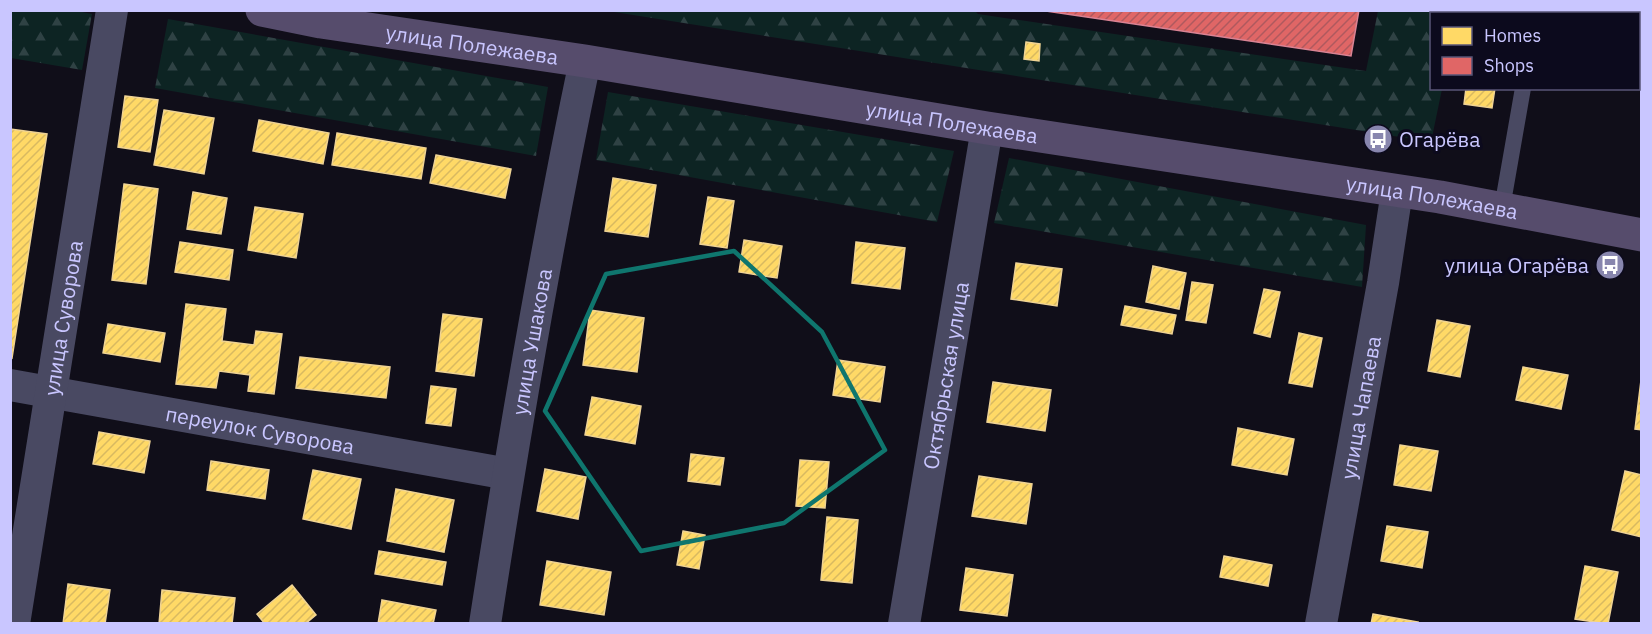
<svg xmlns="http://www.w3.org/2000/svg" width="1652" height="634" font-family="'IBM Plex Sans',sans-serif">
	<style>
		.forest { fill: url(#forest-firs) }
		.homes { fill: url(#homes-hatch); stroke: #efd394; stroke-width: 1.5 }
		.shops { fill: url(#shops-hatch); stroke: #d98394; stroke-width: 1.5 }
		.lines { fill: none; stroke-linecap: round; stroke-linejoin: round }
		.service { stroke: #494962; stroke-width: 16 }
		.minor { stroke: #494962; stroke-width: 32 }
		.primary { stroke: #564c6c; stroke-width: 33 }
		.marked { fill: none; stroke: #0f766e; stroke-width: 4.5; stroke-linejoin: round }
		.labels { text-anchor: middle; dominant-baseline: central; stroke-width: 6; stroke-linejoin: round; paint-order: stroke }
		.street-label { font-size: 21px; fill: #c9c6ff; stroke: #0c0a1d }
		.poi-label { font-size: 21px; fill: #c9c6ff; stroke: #0c0a1d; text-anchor: start }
	</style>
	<defs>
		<pattern id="forest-firs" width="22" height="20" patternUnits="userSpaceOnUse" patternTransform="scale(1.5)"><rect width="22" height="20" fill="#0d2423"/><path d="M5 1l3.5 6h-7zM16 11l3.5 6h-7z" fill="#2f4244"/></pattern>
		<pattern id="homes-hatch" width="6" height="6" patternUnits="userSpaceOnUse" patternTransform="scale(1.5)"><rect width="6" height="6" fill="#ffd966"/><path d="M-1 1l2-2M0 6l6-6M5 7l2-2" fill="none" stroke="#d8b961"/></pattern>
		<pattern id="shops-hatch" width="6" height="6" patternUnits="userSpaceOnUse" patternTransform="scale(1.5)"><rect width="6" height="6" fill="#e06666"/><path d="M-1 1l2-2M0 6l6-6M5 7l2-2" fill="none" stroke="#af595e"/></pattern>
	</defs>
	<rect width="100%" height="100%" fill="#100e19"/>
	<g class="forest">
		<polygon points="72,10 92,14 82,70 11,58 11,11"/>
		<polygon points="608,11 975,11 978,14 1366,71 1378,11 1499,11 1499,14 1432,14 1432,88 1442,89 1431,142"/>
		<polygon points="168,19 548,87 536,156 155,88"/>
		<polygon points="608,92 954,151 937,222 596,160"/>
		<polygon points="1009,158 1366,225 1362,287 994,223"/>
	</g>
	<g class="homes">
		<polygon points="1588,10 1610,10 1609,14 1587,14"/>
		<polygon points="1026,42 1040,44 1039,61 1024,59"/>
		<polygon points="1466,88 1495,88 1492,108 1464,104"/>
		<polygon points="125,96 158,100 150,152 118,147"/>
		<polygon points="164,110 214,118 204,174 154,165"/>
		<polygon points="259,120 329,133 323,164 253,151"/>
		<polygon points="10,129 47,134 12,358 10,357"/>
		<polygon points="337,133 426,148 421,179 332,165"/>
		<polygon points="436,155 511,169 505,198 430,183"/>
		<polygon points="613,178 656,185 648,237 605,231"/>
		<polygon points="124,184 158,189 146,284 112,280"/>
		<polygon points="193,192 227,198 221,234 187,229"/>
		<polygon points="708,197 734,201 727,248 700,244"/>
		<polygon points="255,207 303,214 296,258 248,250"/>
		<polygon points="744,240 782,246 777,278 739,272"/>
		<polygon points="180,242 233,250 229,280 175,272"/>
		<polygon points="856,242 905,248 900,289 852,283"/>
		<polygon points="1016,263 1062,269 1057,306 1011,299"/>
		<polygon points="1153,266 1186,273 1179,309 1146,302"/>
		<polygon points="1192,282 1213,285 1206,323 1186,320"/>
		<polygon points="1264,289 1280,292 1270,337 1254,333"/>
		<polygon points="186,304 226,309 222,341 254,345 256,331 282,334 274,394 248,391 250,375 219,371 216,388 176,384"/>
		<polygon points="1125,306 1176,315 1172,334 1121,325"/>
		<polygon points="590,310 644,318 637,372 583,365"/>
		<polygon points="443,314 482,319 474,376 436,371"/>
		<polygon points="1437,320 1470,326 1460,377 1428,371"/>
		<polygon points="108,324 165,333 160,362 103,353"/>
		<polygon points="1299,333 1322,338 1312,387 1289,383"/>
		<polygon points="300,357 390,367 386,398 296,388"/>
		<polygon points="838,360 885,367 880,402 833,395"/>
		<polygon points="1523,367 1568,375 1561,409 1516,400"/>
		<polygon points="1642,372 1642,430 1635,429"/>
		<polygon points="993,382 1051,390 1045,431 987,422"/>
		<polygon points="431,386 456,389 451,426 426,423"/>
		<polygon points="592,397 641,406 635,444 585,435"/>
		<polygon points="1238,428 1294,439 1287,475 1232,465"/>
		<polygon points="99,432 150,441 144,473 93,464"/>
		<polygon points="1400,445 1438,451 1431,491 1394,485"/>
		<polygon points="691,454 724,458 720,485 688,481"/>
		<polygon points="800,460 829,462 825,508 796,506"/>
		<polygon points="211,461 269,470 265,499 207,490"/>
		<polygon points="545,469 586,477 578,519 537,511"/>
		<polygon points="313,470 361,479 351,529 303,519"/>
		<polygon points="1625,471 1642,475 1642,537 1612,530"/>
		<polygon points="979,476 1032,484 1026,524 972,516"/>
		<polygon points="396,489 454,500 444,552 387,541"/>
		<polygon points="827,517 858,520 852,583 821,580"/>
		<polygon points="1387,526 1428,532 1422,568 1381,561"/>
		<polygon points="683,531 705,535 699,569 677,565"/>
		<polygon points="379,551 446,562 442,585 375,574"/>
		<polygon points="1224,556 1272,565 1268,586 1220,577"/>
		<polygon points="547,561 611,572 604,615 540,605"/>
		<polygon points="1585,566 1618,572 1608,624 1575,619"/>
		<polygon points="966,568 1013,575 1007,616 960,610"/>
		<polygon points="68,584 110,590 105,624 63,624"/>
		<polygon points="292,585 316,615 305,624 265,624 257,614"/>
		<polygon points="162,590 235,598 232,624 159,624"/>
		<polygon points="382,600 436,610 433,624 378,624"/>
		<polygon points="1373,614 1418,622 1417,624 1371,624"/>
	</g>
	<polygon class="shops" points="1039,10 1359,10 1351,56"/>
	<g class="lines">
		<g class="service">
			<polyline points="1537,14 1537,10"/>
			<polyline points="1502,208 1523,88"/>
		</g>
		<g class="minor">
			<path id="s1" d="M10,385L508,474"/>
			<path id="s2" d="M14,624L112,10"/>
			<path id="s3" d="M485,624C514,435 546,247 585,61"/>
			<path id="s4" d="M904,624L987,128"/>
			<path id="s5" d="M1321,624L1383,283L1397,191"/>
		</g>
		<path class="primary" id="s6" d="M262,10L321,22L585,61L987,128L1440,197L1642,235"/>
	</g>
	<path class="marked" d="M734,251L822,332L885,450L784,523L641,551L545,411L606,274Z"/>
	<defs>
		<g id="bus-disc" transform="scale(1.5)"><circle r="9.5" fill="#8886ae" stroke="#0c0a1d"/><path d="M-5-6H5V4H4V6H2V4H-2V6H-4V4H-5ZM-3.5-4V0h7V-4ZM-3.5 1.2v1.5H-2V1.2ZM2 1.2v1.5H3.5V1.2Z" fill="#fff"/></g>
	</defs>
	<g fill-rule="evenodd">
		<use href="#bus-disc" x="1378" y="139"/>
		<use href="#bus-disc" x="1610" y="265"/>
	</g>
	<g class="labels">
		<g class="street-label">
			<text stroke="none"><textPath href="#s6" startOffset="213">улица Полежаева</textPath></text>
			<text stroke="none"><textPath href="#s6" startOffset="699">улица Полежаева</textPath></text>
			<text stroke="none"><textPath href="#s6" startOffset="1185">улица Полежаева</textPath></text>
			<text stroke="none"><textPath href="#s2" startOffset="310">улица Суворова</textPath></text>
			<text stroke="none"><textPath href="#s3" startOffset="286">улица Ушакова</textPath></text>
			<text stroke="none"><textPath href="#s4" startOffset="252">Октябрьская улица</textPath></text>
			<text stroke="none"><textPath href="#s5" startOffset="220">улица Чапаева</textPath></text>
			<text stroke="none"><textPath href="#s1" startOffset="254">переулок Суворова</textPath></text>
		</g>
		<g class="poi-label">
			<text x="1399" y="139">Огарёва</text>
			<text x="1589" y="265" text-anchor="end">улица Огарёва</text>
		</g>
	</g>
	<rect width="1652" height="634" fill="none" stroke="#c9c6ff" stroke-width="24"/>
	<rect x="1430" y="12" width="210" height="78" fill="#0c0a1d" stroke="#585577" stroke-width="1.5"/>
	<rect x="1442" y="27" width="30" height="18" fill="#ffd966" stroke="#585577" stroke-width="1.5"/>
	<text x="1484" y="42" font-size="18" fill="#c9c6ff">Homes</text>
	<rect x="1442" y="57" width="30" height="18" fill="#e06666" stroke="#585577" stroke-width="1.5"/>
	<text x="1484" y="72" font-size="18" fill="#c9c6ff">Shops</text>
</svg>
